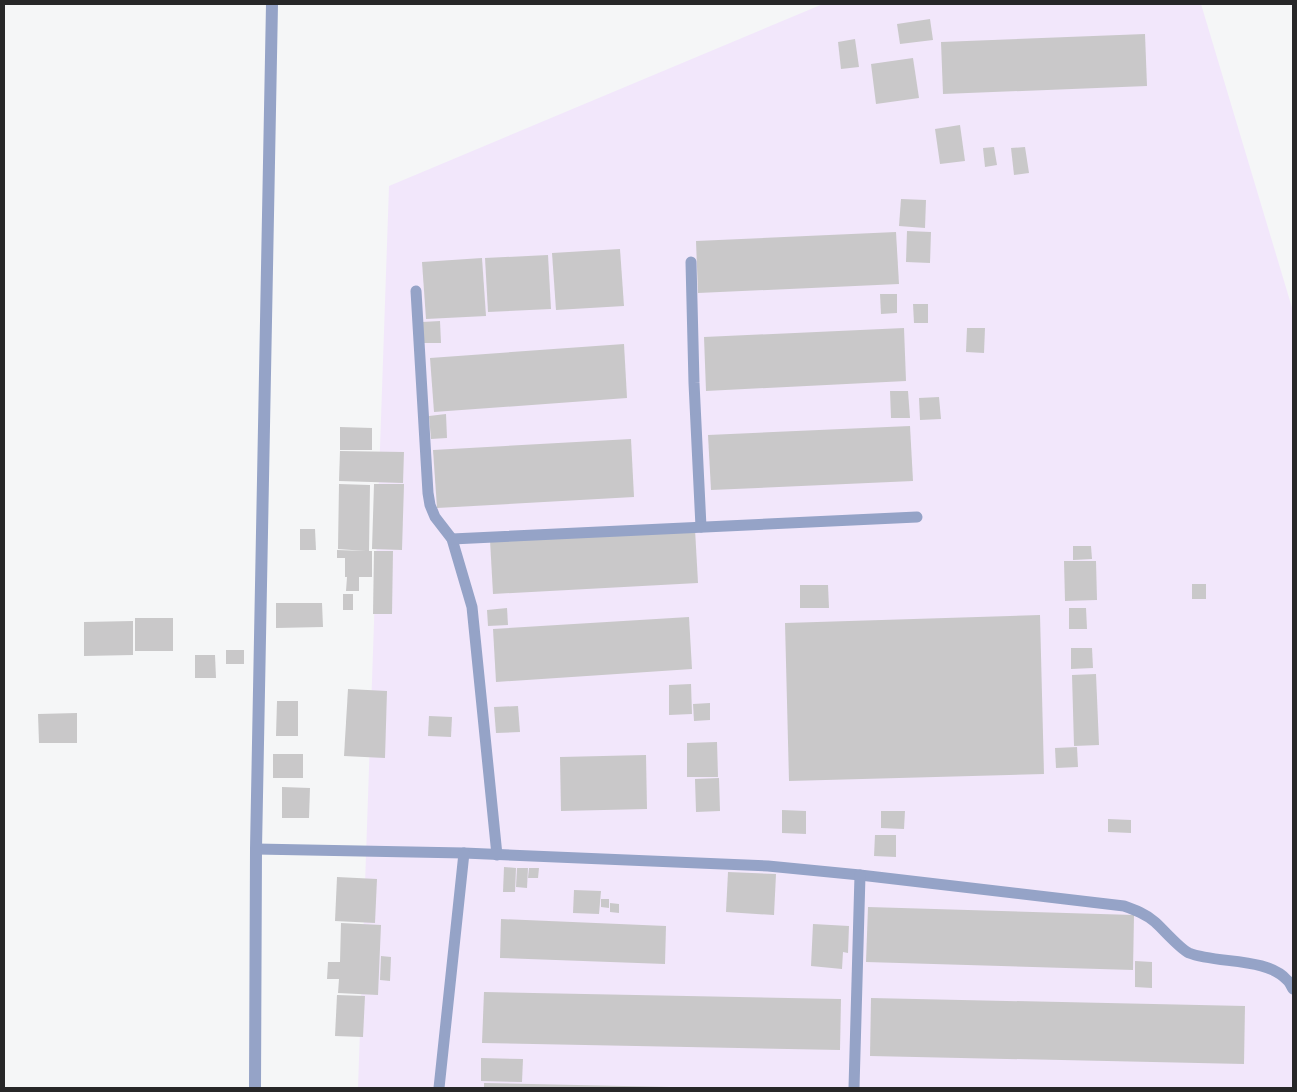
<svg xmlns="http://www.w3.org/2000/svg" width="1297" height="1092" font-family="'Work Sans',sans-serif">
	<style>
		.industrial { fill: #f2e7fb }
		.building { fill: #c9c8c9 }
		.lines { fill: none; stroke-linecap: round; stroke-linejoin: round }
		.service { stroke: #95a3c7; stroke-width: 11 }
		.minor { stroke: #95a3c7; stroke-width: 12 }
	</style>
	<rect width="100%" height="100%" fill="#f5f6f7"/>
	<polygon class="industrial" points="823,4 1201,4 1293,311 1293,1088 358,1088 389,186"/>
	<g class="building">
		<polygon points="930,19 933,40 900,44 897,24"/>
		<polygon points="1145,34 1147,86 943,94 941,42"/>
		<polygon points="855,39 859,67 841,69 838,42"/>
		<polygon points="913,58 919,98 876,104 871,64"/>
		<polygon points="960,125 965,161 940,164 935,129"/>
		<polygon points="994,147 997,165 985,167 983,148"/>
		<polygon points="1025,147 1029,173 1014,175 1011,148"/>
		<polygon points="901,199 926,200 925,228 899,226"/>
		<polygon points="907,231 931,232 930,263 906,262"/>
		<polygon points="896,232 899,284 698,293 696,241"/>
		<polygon points="620,249 624,306 556,310 552,253"/>
		<polygon points="548,255 551,309 488,312 485,258"/>
		<polygon points="482,258 486,316 426,319 422,262"/>
		<polygon points="880,294 897,294 897,313 881,314"/>
		<polygon points="913,304 928,304 928,323 914,323"/>
		<polygon points="440,321 441,343 423,343 422,322"/>
		<polygon points="904,328 906,381 706,391 704,337"/>
		<polygon points="967,328 985,328 984,353 966,352"/>
		<polygon points="624,344 627,398 434,412 430,358"/>
		<polygon points="890,391 908,391 910,418 891,418"/>
		<polygon points="939,397 941,419 920,420 919,398"/>
		<polygon points="446,414 447,438 431,439 429,416"/>
		<polygon points="910,426 913,481 711,490 708,435"/>
		<polygon points="340,427 372,428 372,450 340,450"/>
		<polygon points="631,439 634,497 437,508 433,450"/>
		<polygon points="340,451 404,452 403,483 339,481"/>
		<polygon points="339,484 370,485 369,551 372,551 372,577 359,577 359,591 346,591 347,577 345,577 345,558 337,558 337,550 366,551 338,549"/>
		<polygon points="374,484 404,484 402,550 372,549"/>
		<polygon points="300,529 315,529 316,550 300,550"/>
		<polygon points="695,529 698,583 493,594 490,540"/>
		<polygon points="1073,546 1091,546 1092,559 1073,560"/>
		<polygon points="374,551 393,551 392,614 373,614"/>
		<polygon points="1064,561 1096,561 1097,600 1065,601"/>
		<rect x="1192" y="584" width="14" height="15"/>
		<polygon points="800,585 828,585 829,608 800,608"/>
		<rect x="343" y="594" width="10" height="16"/>
		<polygon points="276,603 322,603 323,627 276,628"/>
		<polygon points="507,608 508,625 488,626 487,610"/>
		<polygon points="1069,608 1086,608 1087,629 1069,629"/>
		<polygon points="1040,615 1044,774 789,781 785,623"/>
		<polygon points="689,617 692,669 496,682 493,629"/>
		<rect x="135" y="618" width="38" height="33"/>
		<polygon points="133,621 133,655 84,656 84,622"/>
		<polygon points="1071,648 1092,648 1093,668 1071,669"/>
		<rect x="226" y="650" width="18" height="14"/>
		<polygon points="195,655 215,655 216,678 195,678"/>
		<polygon points="1096,674 1099,745 1074,746 1072,675"/>
		<polygon points="691,684 692,714 669,715 669,685"/>
		<polygon points="348,689 387,691 385,758 344,756"/>
		<polygon points="277,701 298,701 298,736 276,736"/>
		<polygon points="710,703 710,720 694,721 693,704"/>
		<polygon points="518,706 520,732 496,733 494,707"/>
		<polygon points="77,713 77,743 39,743 38,714"/>
		<polygon points="429,716 452,717 451,737 428,736"/>
		<polygon points="717,742 718,777 687,777 687,743"/>
		<polygon points="1077,747 1078,767 1056,768 1055,748"/>
		<rect x="273" y="754" width="30" height="24"/>
		<polygon points="646,755 647,809 561,811 560,757"/>
		<polygon points="719,778 720,811 696,812 695,779"/>
		<polygon points="282,787 310,788 309,818 282,818"/>
		<polygon points="782,810 806,811 806,834 782,833"/>
		<polygon points="881,811 905,811 904,829 881,828"/>
		<polygon points="1108,819 1131,820 1131,833 1108,832"/>
		<polygon points="875,835 896,835 896,857 874,856"/>
		<polygon points="504,867 516,868 515,892 503,892"/>
		<polygon points="517,868 528,868 527,888 516,887"/>
		<polygon points="529,868 539,868 538,878 528,878"/>
		<polygon points="728,872 776,874 774,915 726,912"/>
		<polygon points="337,877 377,879 375,923 335,921"/>
		<polygon points="574,890 601,891 599,914 573,913"/>
		<polygon points="601,899 609,899 609,908 601,907"/>
		<polygon points="610,903 619,904 619,913 610,912"/>
		<polygon points="868,907 1134,915 1133,970 866,962"/>
		<polygon points="501,919 666,926 665,964 500,958"/>
		<polygon points="341,923 381,925 378,995 338,993 339,979 327,979 328,962 340,962"/>
		<polygon points="813,924 849,926 848,953 843,952 842,969 811,966"/>
		<polygon points="381,956 391,957 390,981 380,980"/>
		<polygon points="1135,961 1152,962 1152,988 1135,987"/>
		<polygon points="484,992 841,999 840,1050 482,1043"/>
		<polygon points="337,995 365,996 363,1037 335,1036"/>
		<polygon points="871,998 1245,1006 1244,1064 870,1056"/>
		<polygon points="481,1058 523,1059 522,1082 481,1081"/>
		<polygon points="484,1083 670,1087 670,1088 484,1088"/>
	</g>
	<g class="lines">
		<g class="service">
			<polyline points="691,262 694,383 701,527"/>
			<polyline points="416,291 428,493 430,505 435,517 452,539 472,607 497,855"/>
			<polyline points="452,539 917,517"/>
			<path d="M256,849L464,853L768,866L860,875L1124,906C1135,910 1146,914 1155,922C1163,929 1180,949 1189,953C1217,964 1267,957 1287,980C1290,982 1291,986 1293,989"/>
			<polyline points="439,1088 464,853"/>
			<polyline points="854,1088 860,875"/>
		</g>
		<polyline class="minor" points="255,1088 256,849 272,4"/>
	</g>
	<rect width="1297" height="1092" fill="none" stroke="#272728" stroke-width="10"/>
</svg>
